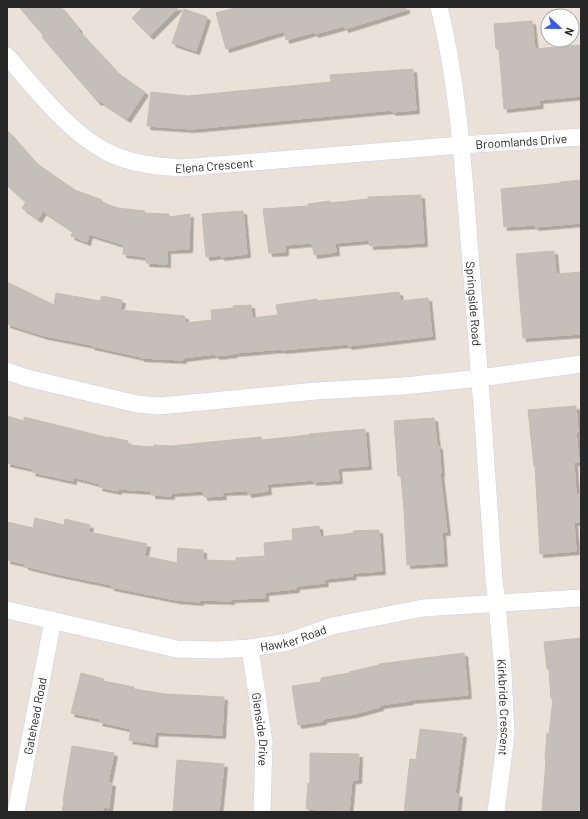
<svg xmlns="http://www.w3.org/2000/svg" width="588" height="819" font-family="Barlow,sans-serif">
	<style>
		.building { fill: #c4bfb8; stroke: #c4beb2; filter: url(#shadow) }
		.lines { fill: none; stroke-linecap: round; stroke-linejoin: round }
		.minor-casing { stroke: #cdd0e0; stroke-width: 18 }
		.minor { stroke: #fff; stroke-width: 17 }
		.labels { text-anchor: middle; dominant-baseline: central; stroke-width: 4; stroke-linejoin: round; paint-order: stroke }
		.street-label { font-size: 12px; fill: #272727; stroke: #fff }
	</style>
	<defs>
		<filter id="shadow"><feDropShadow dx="3.5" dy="3.5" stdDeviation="0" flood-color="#0004"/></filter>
	</defs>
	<rect width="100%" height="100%" fill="#eae2d8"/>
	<g class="building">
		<polygon points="19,7 61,7 79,29 78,30 119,74 145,92 127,119 100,101 98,102 54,51 42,37 44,36"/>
		<polygon points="143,7 179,7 150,36 132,18"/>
		<polygon points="238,7 406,7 406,10 345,29 344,26 315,34 314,32 286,40 284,31 226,49 216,13"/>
		<polygon points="184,9 207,17 196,51 172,43"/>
		<polygon points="532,21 535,49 578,45 578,46 581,46 581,96 539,100 540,105 504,109 499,49 496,49 494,24"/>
		<polygon points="413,69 416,110 392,112 392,110 192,129 147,126 151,92 188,96 331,82 330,75"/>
		<polygon points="7,130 36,163 75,190 102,200 101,202 118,208 145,211 144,213 169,214 169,217 190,214 189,249 167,250 167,264 146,263 146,257 123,254 124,245 89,234 87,242 71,236 73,231 43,211 38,219 22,208 26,202 7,185"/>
		<polygon points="581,180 581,223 535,227 535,225 504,227 501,189 561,183 560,182"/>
		<polygon points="421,195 424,243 370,246 369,240 335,243 336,252 314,255 312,243 285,245 285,252 269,253 263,209 308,206 308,204 330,201 330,203 368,199 368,197"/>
		<polygon points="243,211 247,254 221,257 221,255 206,257 202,214"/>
		<polygon points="554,251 556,274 581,272 581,334 523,338 516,254"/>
		<polygon points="7,282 54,305 56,293 100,301 102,296 122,300 120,310 185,316 185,323 212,320 211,310 234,308 233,306 251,305 252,318 278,315 276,305 317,299 317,301 399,292 400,301 428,298 432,336 348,346 348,344 282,350 282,349 234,353 234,354 216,356 215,354 183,358 183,360 141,358 141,357 91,346 92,345 45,336 7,324"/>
		<polygon points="576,406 578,432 576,432 579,462 574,462 576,495 579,495 581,520 581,522 574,522 576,551 540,554 535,466 534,466 528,410"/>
		<polygon points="7,416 24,421 24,417 109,438 109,437 128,441 127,445 154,447 154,445 171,446 261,437 262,440 309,435 309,434 365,429 368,466 338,468 339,480 313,482 313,480 267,484 268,491 248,494 248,491 222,492 223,496 204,497 203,491 171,493 171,496 152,495 152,491 118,489 118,491 99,487 100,484 73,477 73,481 32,472 33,469 7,463"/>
		<polygon points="434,418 437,446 439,446 441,473 440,473 447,532 442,532 444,563 407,565 404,509 401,476 398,476 394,421"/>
		<polygon points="35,518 64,525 65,519 90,525 89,532 147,544 144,556 177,563 178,548 203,550 203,560 236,561 236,558 265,556 264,543 293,540 292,529 319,526 320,537 354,533 353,531 379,530 382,571 352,573 353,576 324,579 325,583 296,586 296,589 265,592 265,598 231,599 231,601 200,600 200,602 176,600 111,587 111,585 53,573 25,566 25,564 7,560 7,522 33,528"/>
		<polygon points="581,638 581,812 542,812 546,759 545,759 547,733 549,734 553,699 551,699 549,669 547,669 544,642"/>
		<polygon points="464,653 468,695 410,700 410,701 380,705 380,707 354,714 323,719 323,721 298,725 292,686 321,682 321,678 350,673 349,672 379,665 379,664"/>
		<polygon points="81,673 104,679 103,681 134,687 134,689 165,694 224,697 222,735 155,732 154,744 129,740 131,729 99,722 100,719 71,713"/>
		<polygon points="420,729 463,734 455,793 459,794 457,812 404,812 410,759 416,760"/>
		<polygon points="72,746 114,753 108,782 112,783 109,808 104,807 103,812 62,812 64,801 63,801"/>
		<polygon points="310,753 359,754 358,780 352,780 349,812 306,809 308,783 310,784"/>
		<polygon points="177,760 224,764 219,812 173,812"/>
	</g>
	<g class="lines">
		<g class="minor-casing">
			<g id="minor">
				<path id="s1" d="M439,7C459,87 463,170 470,252C479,362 487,471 494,581L497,602L503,672L506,735L496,812"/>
				<path id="s2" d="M7,56C35,88 70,134 109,153C131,164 157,166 181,168L461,145L581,137"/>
				<polyline points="7,371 27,378 137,404 160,406 316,391 404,386 480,378 581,364"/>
				<path id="s3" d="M7,610L177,649L217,650L250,648L288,642L332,626L423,608L581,598"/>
				<path id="s4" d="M250,648L264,742L262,812"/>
				<path id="s5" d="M16,812L53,620"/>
			</g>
		</g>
		<use href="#minor" class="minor"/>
	</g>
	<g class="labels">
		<g class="street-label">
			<text stroke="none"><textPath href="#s2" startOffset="557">Broomlands Drive</textPath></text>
			<text stroke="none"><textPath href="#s2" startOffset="249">Elena Crescent</textPath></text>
			<text stroke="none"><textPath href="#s1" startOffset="299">Springside Road</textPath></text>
			<text stroke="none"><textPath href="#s3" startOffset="292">Hawker Road</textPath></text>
			<text stroke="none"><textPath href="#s1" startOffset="704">Kirkbride Crescent</textPath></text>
			<text stroke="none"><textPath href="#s5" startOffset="98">Gatehead Road</textPath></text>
			<text stroke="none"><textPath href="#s4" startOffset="82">Glenside Drive</textPath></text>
		</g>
	</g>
	<rect width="588" height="819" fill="none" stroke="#272727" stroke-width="16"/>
	<g transform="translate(560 28) rotate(112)"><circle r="19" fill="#ffffff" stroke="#a9a9a9"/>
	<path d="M0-3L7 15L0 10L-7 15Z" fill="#3758f7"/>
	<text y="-6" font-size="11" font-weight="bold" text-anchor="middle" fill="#272727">N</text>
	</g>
</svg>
